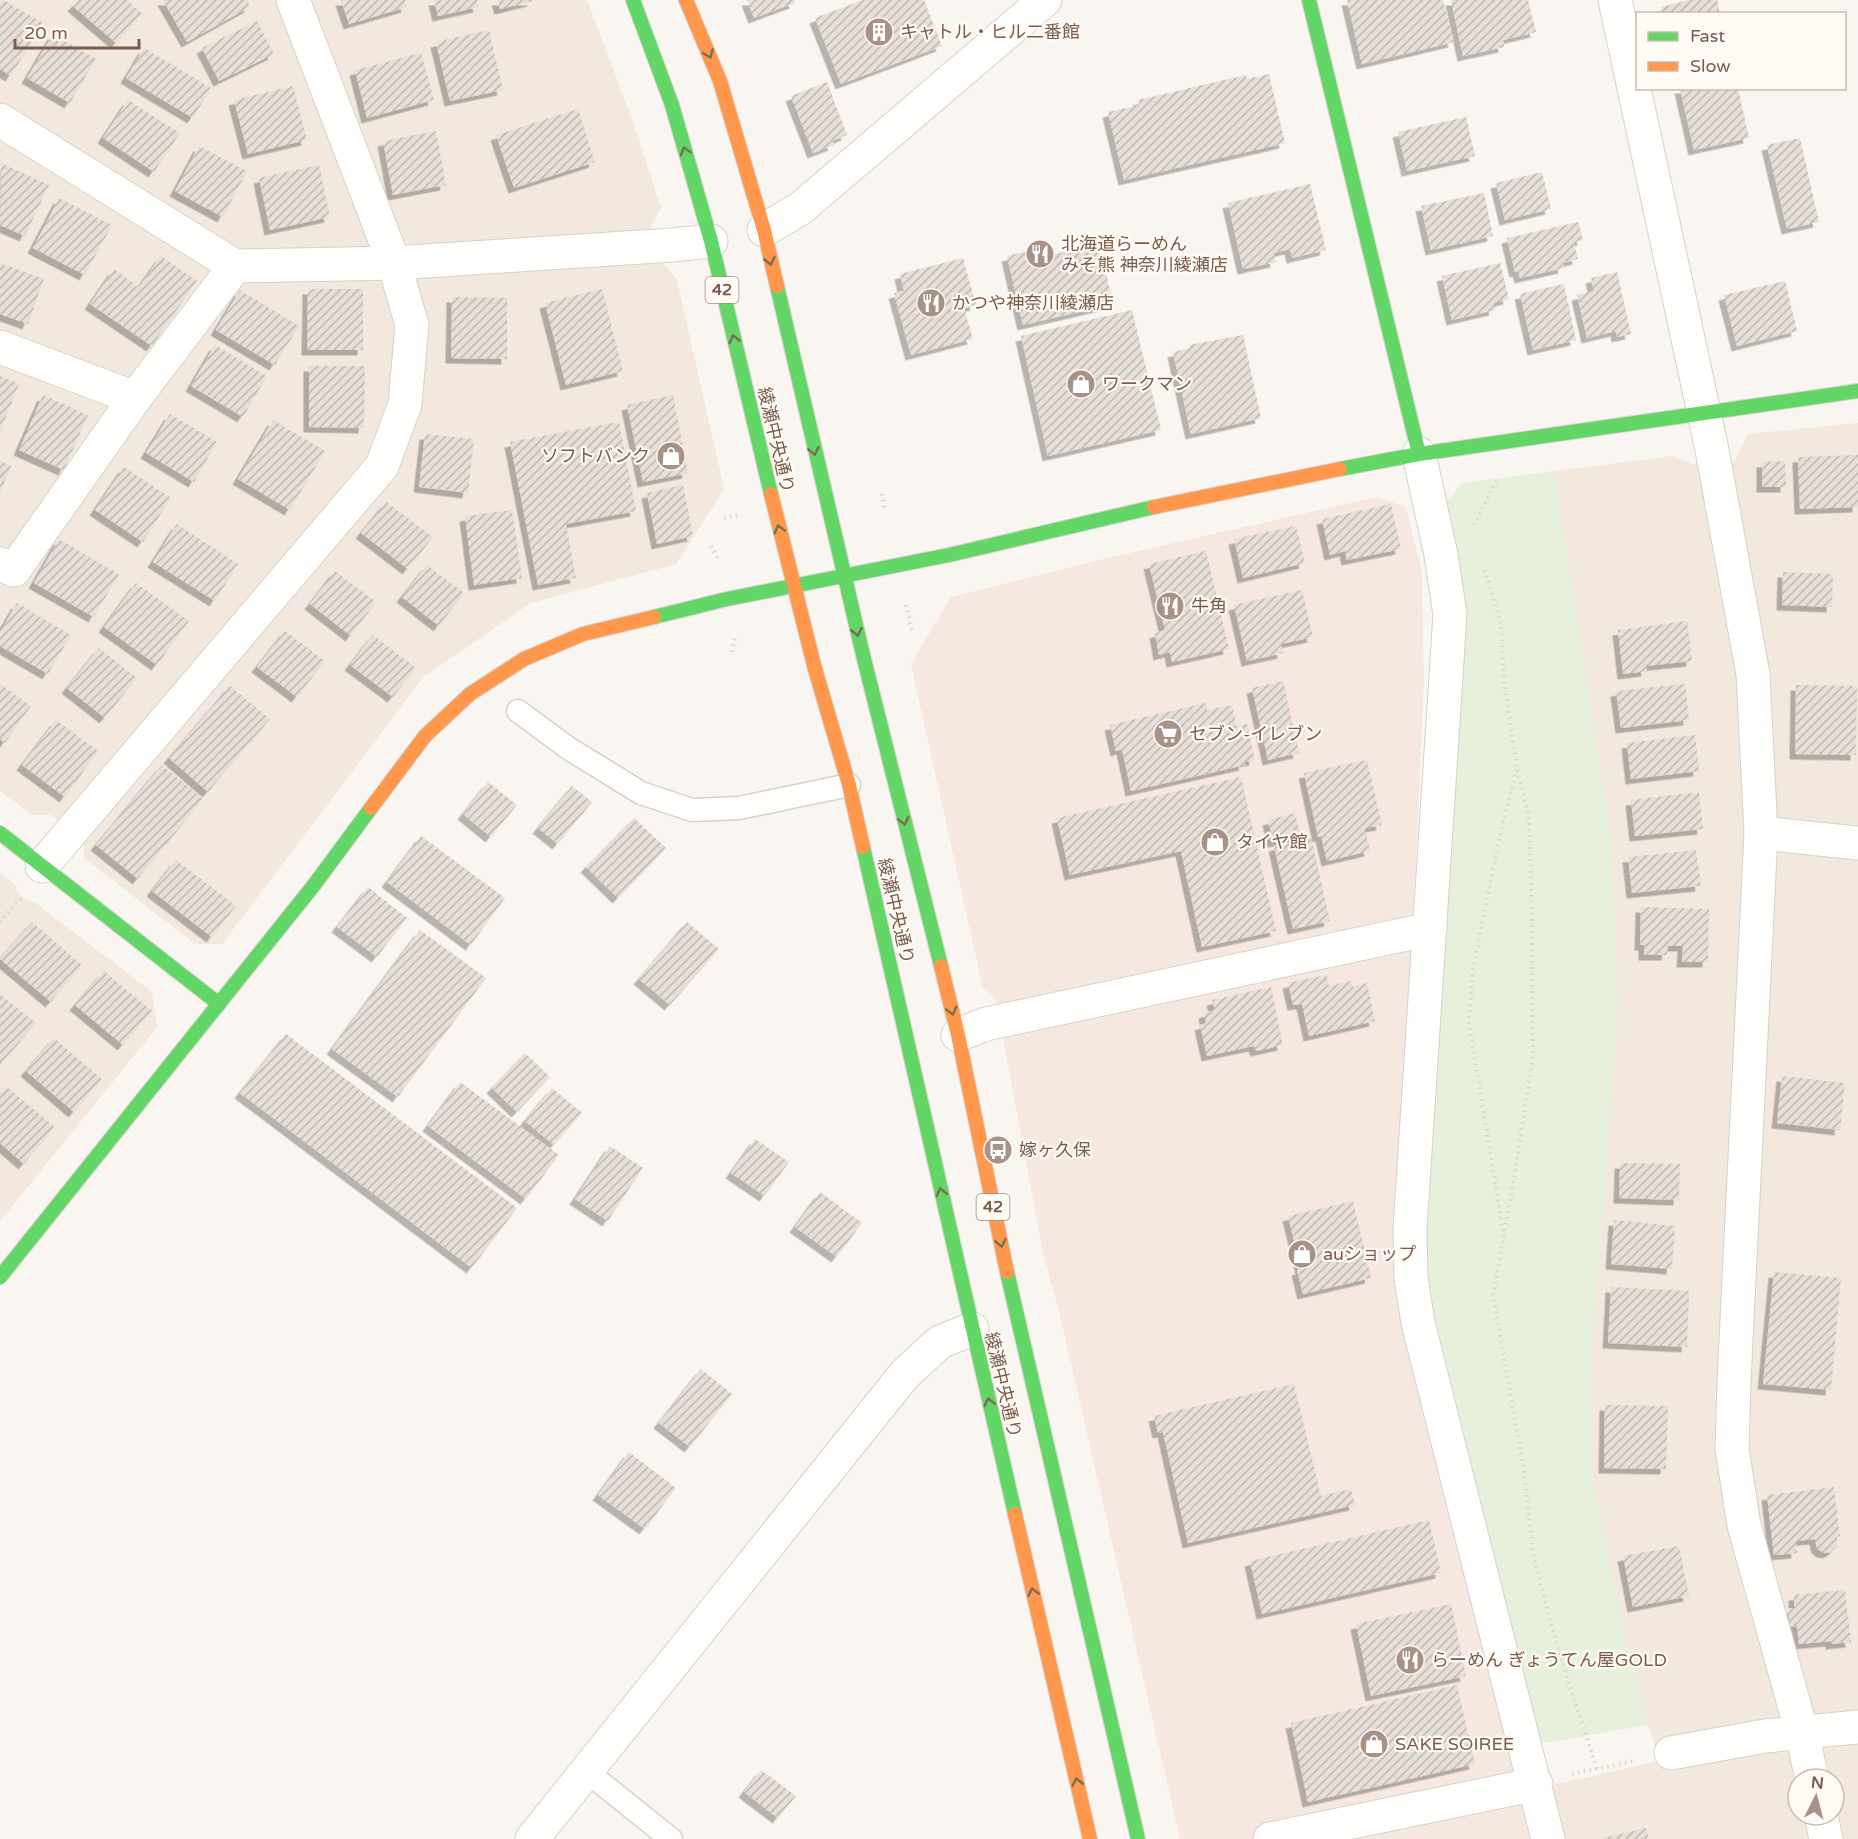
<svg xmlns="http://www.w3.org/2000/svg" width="1858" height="1839" font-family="'Varela Round','Noto Sans JP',sans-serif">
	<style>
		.residential { fill: #f2e8de; fill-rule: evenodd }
		.commercial { fill: #f6e8e1 }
		.green { fill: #e7f0db }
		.building { fill: url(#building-hatch); filter: url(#shadow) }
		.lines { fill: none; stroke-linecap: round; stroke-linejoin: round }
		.lane-casing { stroke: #d7d1cb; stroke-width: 25 }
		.street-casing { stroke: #d7d1cb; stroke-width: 35 }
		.fast-casing { stroke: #d9d2cb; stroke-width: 16 }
		.slow-casing { stroke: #d9d2cb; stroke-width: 16 }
		.path { stroke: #dcd5d0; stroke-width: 4; stroke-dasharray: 1.5 4.5; stroke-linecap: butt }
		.lane { stroke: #fefefd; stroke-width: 22 }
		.street { stroke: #fefefd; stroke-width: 33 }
		.fast { stroke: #63d668; stroke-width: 14 }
		.slow { stroke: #ff974d; stroke-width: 14 }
		.oneway { stroke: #776e51 }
		.labels { text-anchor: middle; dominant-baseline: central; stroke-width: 4.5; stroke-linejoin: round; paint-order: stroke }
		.shield { fill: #fffaf3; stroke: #a28b7f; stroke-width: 1.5 }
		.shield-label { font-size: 16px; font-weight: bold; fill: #7a5c4d }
		.poi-label { font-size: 18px; fill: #7a5c4d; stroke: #fffaf3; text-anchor: start }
		.street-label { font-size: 18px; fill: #7a5c4d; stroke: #fffaf3 }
	</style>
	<defs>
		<pattern id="building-hatch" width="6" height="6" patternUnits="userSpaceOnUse" patternTransform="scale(1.5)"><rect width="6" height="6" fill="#e6ded7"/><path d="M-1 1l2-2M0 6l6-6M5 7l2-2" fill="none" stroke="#bfb7b1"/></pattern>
		<filter id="shadow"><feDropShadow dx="-5.5" dy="5.5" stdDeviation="0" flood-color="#0004"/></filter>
	</defs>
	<rect width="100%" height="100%" fill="#f9f5f0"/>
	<g class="residential">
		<polygon points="0,0 587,0 633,122 661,208 650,228 664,264 677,280 724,489 676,564 531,603 423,677 222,944 195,944 84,858 84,842 51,815 32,815 0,791"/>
		<path d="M1858,423V1839H1548L1546,1786L1660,1761L1648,1725L1623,1631L1592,1474L1589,1386L1618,1008L1611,837L1554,471L1672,456L1694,465L1734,462L1748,434ZM1798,1779H1834V1815H1798Z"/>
		<polygon points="0,873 16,885 18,893 27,901 33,901 152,992 157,1027 0,1221"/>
	</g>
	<polygon class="commercial" points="1377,497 1406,507 1422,573 1424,683 1405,1096 1393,1246 1399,1293 1548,1839 1180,1839 1059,1311 1043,1253 996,1000 983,988 911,664 951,597 1099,560"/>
	<polygon class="green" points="1554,471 1611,837 1618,1008 1589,1386 1592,1474 1623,1631 1648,1725 1533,1745 1433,1321 1428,1284 1426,1249 1441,502 1452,496 1462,483"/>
	<g class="building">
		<polygon points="3,0 43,23 11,76 0,69 0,5"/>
		<polygon points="79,0 127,0 142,14 116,43 73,6"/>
		<polygon points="163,0 247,0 250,7 187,42"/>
		<polygon points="341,0 405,0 407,7 349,24"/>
		<polygon points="434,0 477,0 479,7 438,16"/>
		<polygon points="497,0 533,0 533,1 500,9"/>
		<polygon points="747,0 794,0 795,3 754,18"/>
		<polygon points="863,0 924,0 942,46 841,84 815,18"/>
		<polygon points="1347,0 1443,0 1454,42 1362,64"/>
		<polygon points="1451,0 1528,0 1536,32 1503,40 1504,47 1463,56"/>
		<polygon points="1689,0 1717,0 1720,14 1663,14 1661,7"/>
		<polygon points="257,21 274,54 219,81 202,48"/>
		<polygon points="489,30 503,90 450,101 436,42"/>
		<polygon points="53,34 96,59 70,103 27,78"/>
		<polygon points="144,48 211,88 193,118 126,78"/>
		<polygon points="421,53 434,100 367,118 355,70"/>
		<polygon points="1269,74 1285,143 1124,180 1108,112 1140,105 1138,100 1246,75 1247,79"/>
		<polygon points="827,82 847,135 832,141 834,145 813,153 791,96"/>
		<polygon points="293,86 307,140 248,154 234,100"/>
		<polygon points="1680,88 1738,88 1749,138 1694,150"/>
		<polygon points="128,100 180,133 154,172 103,138"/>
		<polygon points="578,109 595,162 514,188 496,135"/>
		<polygon points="1466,117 1475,156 1407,171 1398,132"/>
		<polygon points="436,131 446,185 393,195 383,141"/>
		<polygon points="1800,138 1819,222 1787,229 1767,145"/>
		<polygon points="199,146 247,171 223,217 175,191"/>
		<polygon points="1,163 49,185 25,236 0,225"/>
		<polygon points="319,165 330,217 270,230 259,178"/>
		<polygon points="1542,172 1551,209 1505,220 1496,183"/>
		<polygon points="1310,184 1326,250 1292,258 1290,249 1274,253 1276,262 1243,269 1228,203"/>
		<polygon points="1484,193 1493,236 1431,250 1421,206"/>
		<polygon points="59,198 112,225 85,275 33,248"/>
		<polygon points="1578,222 1583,240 1574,242 1578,259 1563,263 1564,268 1520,278 1518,271 1515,272 1507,238"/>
		<polygon points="1099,244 1113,304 1023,325 1007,256 1048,246 1050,255"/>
		<polygon points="161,256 197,281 152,346 90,304 114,269 139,287"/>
		<polygon points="963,258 976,305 964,308 973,339 911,355 894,293 904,291 900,274"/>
		<polygon points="0,263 44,279 28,324 0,314"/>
		<polygon points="1500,263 1509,299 1493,303 1495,310 1452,320 1442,276"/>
		<polygon points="1617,272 1631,334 1617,337 1616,331 1587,338 1577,295 1594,291 1591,278"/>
		<polygon points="1785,281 1797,331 1737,346 1724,295"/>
		<polygon points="1564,284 1576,340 1533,350 1520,294"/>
		<polygon points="308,289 363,289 363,350 307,350"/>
		<polygon points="602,289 623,371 566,385 545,303"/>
		<polygon points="240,290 299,326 275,365 216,330"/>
		<polygon points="452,297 507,298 507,359 451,358"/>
		<polygon points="1132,310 1161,430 1048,456 1021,336"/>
		<polygon points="1243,335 1261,418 1191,434 1173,352 1190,348 1189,345"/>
		<polygon points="215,345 267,376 243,417 191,386"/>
		<polygon points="309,366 365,366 364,428 309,427"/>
		<polygon points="0,376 19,384 0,432"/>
		<polygon points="43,395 88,415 64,470 19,450"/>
		<polygon points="673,395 688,473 643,482 627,405"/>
		<polygon points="170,414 217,442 194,482 146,453"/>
		<polygon points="273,420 325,451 290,510 238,479"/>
		<polygon points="619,422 636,511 566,524 576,578 538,585 510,442"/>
		<polygon points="425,434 474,439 468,493 419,487"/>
		<polygon points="1858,455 1858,507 1800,509 1798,457"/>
		<polygon points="0,461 11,466 0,493"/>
		<polygon points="1785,461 1786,487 1762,487 1762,462"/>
		<polygon points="124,467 171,498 143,542 95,510"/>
		<polygon points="683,485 693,536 657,544 647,493"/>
		<polygon points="386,502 433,537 408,569 361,533"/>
		<polygon points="1391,504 1401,549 1347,560 1345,551 1330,555 1322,519"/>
		<polygon points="512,510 522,578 474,585 465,516"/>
		<polygon points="177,524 238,564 215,601 153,562"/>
		<polygon points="1296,526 1305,563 1243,578 1234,539"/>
		<polygon points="59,539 119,574 94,617 34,583"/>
		<polygon points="1206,551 1229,649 1172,662 1170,652 1159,655 1155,633 1165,630 1149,564"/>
		<polygon points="427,565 464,593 439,626 402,597"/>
		<polygon points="335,571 376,602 351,636 310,604"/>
		<polygon points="1783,572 1833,574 1832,607 1782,605"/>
		<polygon points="136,583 189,621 157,665 104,627"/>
		<polygon points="1302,590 1313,637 1281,644 1283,653 1247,661 1234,605"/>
		<polygon points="17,603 71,635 48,674 0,646 0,632"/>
		<polygon points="1687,621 1692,661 1646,666 1647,671 1623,674 1618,630"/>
		<polygon points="285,631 325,661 297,697 257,667"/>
		<polygon points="373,635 416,668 393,697 350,665"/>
		<polygon points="99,648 137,678 105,718 67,688"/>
		<polygon points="1283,681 1299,753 1268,760 1252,688"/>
		<polygon points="0,684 31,706 5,743 0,739"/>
		<polygon points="1685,684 1689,720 1621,728 1616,691"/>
		<polygon points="1796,685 1857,686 1856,755 1795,754"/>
		<polygon points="230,686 270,719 208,792 169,758"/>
		<polygon points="1206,703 1207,710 1232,705 1236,726 1247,724 1255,760 1244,762 1245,765 1131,791 1122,749 1116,751 1110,725"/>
		<polygon points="56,720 98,751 65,797 22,765"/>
		<polygon points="1695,735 1699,771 1631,779 1627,743"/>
		<polygon points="1367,760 1382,825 1365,828 1370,851 1327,861 1321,836 1318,837 1304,773"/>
		<polygon points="162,765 203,799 138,879 96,845"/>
		<polygon points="1241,777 1276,931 1202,947 1181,851 1070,875 1057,818"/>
		<polygon points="488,782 517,805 491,837 463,814"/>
		<polygon points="572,786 592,802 558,844 538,828"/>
		<polygon points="1699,792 1703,829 1635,836 1631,800"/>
		<polygon points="1295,813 1301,837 1273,842 1268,820"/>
		<polygon points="634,818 666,848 618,898 586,867"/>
		<polygon points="421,836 505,898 471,945 387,882"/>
		<polygon points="1311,837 1330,921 1293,929 1274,846"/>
		<polygon points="1696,850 1701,886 1632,893 1628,857"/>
		<polygon points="176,860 236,906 212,937 152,891"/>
		<polygon points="368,887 407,918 377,957 337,927"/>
		<polygon points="1641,907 1709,909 1708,962 1682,962 1683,946 1668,946 1667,955 1644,955 1644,945 1640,945"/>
		<polygon points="32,922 82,965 51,1002 0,959"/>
		<polygon points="687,922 719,949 670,1005 639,979"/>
		<polygon points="420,930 486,978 398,1097 332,1049"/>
		<polygon points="104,971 152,1011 123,1045 75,1005"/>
		<polygon points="1327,975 1329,986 1351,981 1353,987 1367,983 1375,1021 1309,1036 1302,1004 1293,1005 1288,983"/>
		<polygon points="1271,987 1283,1045 1256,1051 1254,1046 1207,1056 1200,1025 1206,1023 1204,1013 1215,1010 1212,1000"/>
		<polygon points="0,994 36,1023 2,1063 0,1062"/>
		<polygon points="286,1034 517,1208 472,1268 240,1093"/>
		<polygon points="54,1038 102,1079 74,1112 26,1071"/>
		<polygon points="525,1053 550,1077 517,1112 492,1088"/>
		<polygon points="1782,1076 1845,1083 1840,1130 1777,1123"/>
		<polygon points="460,1082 559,1155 526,1199 428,1126"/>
		<polygon points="7,1087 55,1127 24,1164 0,1143 0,1095"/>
		<polygon points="552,1088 582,1113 554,1145 525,1121"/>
		<polygon points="755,1139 789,1162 765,1196 731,1173"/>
		<polygon points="610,1146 643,1168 608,1221 575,1199"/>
		<polygon points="1620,1163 1680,1164 1679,1200 1619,1198"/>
		<polygon points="820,1192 862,1223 837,1257 795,1227"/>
		<polygon points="1353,1201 1371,1278 1303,1294 1297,1270 1301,1269 1288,1216"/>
		<polygon points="1614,1220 1675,1226 1672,1269 1611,1264"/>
		<polygon points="1774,1272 1841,1278 1831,1390 1763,1384"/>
		<polygon points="1611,1287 1689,1291 1687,1347 1608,1343"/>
		<polygon points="701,1369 732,1394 690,1447 659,1423"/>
		<polygon points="1294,1384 1321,1496 1351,1489 1355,1505 1188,1543 1163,1432 1158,1433 1154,1416"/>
		<polygon points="1605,1405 1668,1406 1666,1469 1604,1468"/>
		<polygon points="629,1452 676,1488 645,1529 598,1495"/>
		<polygon points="1834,1487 1840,1536 1837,1537 1837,1546 1834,1550 1828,1553 1822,1552 1817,1548 1815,1539 1796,1541 1797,1553 1774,1555 1767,1495"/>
		<polygon points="1429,1520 1441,1573 1262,1614 1250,1561"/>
		<polygon points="1679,1546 1689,1596 1633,1607 1623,1556"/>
		<polygon points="1845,1590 1851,1642 1831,1644 1831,1641 1799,1644 1797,1626 1790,1627 1788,1608 1794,1608 1794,1595"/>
		<polygon points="1451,1604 1466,1676 1371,1696 1356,1624"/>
		<polygon points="1457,1685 1475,1764 1308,1802 1291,1723"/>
		<polygon points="761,1770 796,1796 778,1818 744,1792"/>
		<polygon points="1646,1828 1649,1839 1603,1839 1603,1838"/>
	</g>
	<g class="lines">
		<g class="lane-casing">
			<g id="lane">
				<polyline points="518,711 568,748 641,793 692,810 739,808 849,785"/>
				<polyline points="586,1771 671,1839"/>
			</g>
		</g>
		<g class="street-casing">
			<g id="street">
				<polyline points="1615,0 1712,450 1753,674 1761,833 1734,1381 1732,1449 1744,1525 1802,1733 1812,1779"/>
				<polyline points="0,120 235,266 394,263 672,245 711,241"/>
				<polyline points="764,230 801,208 1045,0"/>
				<polyline points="0,347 135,398"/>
				<polyline points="1419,454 1441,555 1450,614 1410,1229 1411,1277 1418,1323 1548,1839"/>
				<polyline points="0,564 14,570 135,398 235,266"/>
				<polyline points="1761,833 1858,843"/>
				<polyline points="42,866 382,466 405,404 412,325 394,263 293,0"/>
				<polyline points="958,1035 986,1024 1430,929"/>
				<polyline points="1671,1753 1765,1736 1858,1727"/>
				<polyline points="1821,1815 1826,1839"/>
				<polyline points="532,1839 905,1374 940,1342 972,1329"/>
				<polyline points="1270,1839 1536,1784"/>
			</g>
		</g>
		<g class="fast-casing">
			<g id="fast">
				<polyline points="633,0 672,105 711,241 771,494"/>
				<polyline points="1309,0 1419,454"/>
				<polyline points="777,286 863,655 941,966"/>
				<polyline points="1340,469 1419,454 1858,391"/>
				<polyline points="654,617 727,599 949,555 1154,507"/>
				<polyline points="0,833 219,1004"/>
				<polyline points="863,847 1015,1514"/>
				<polyline points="1007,1272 1138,1839"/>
				<polyline points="0,1277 314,885 371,808"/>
			</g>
		</g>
		<g class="slow-casing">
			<g id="slow">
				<polyline points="686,0 720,81 764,230 777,286"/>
				<polyline points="771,494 815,669 849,785 863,847"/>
				<polyline points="1154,507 1340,469"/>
				<polyline points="371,808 425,736 470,694 524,659 583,634 654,617"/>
				<polyline points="941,966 958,1035 1007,1272"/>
				<polyline points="1015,1514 1090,1839"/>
			</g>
		</g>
		<g class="path">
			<polyline points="882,494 885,509"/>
			<polyline points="724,518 738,515"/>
			<polyline points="1474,525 1496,481"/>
			<polyline points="711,546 719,561"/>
			<polyline points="1485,570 1501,625 1504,682 1517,769 1529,817 1532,925 1533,1057 1513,1185 1493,1295 1524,1471 1534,1560 1558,1649 1597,1769"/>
			<polyline points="906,605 913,634"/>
			<polyline points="732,652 735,637"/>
			<polyline points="0,922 21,898"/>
			<polyline points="1503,1231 1469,1023 1472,976 1485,908 1503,821 1517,770"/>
			<polyline points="1572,1774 1635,1761"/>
		</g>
		<use href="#lane" class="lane"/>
		<use href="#street" class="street"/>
		<use href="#fast" class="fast"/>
		<use href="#slow" class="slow"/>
	</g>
	<defs><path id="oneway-chevron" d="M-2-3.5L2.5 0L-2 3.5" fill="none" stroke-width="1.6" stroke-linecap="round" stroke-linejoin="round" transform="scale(1.5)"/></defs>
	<g class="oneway">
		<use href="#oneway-chevron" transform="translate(709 54) rotate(67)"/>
		<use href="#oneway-chevron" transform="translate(685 151) rotate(-106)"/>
		<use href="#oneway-chevron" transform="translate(770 261) rotate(77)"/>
		<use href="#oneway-chevron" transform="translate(734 339) rotate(-103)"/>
		<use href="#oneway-chevron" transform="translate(814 451) rotate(77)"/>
		<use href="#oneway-chevron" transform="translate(779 529) rotate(-104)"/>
		<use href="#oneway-chevron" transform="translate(857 632) rotate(77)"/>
		<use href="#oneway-chevron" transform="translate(904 821) rotate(76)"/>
		<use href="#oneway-chevron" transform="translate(952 1011) rotate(76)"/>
		<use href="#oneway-chevron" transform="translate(941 1192) rotate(-103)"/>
		<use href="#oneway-chevron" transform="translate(1001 1243) rotate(78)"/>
		<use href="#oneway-chevron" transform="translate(989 1402) rotate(-103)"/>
		<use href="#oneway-chevron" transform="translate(1033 1592) rotate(-103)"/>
		<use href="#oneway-chevron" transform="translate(1077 1782) rotate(-103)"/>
	</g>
	<defs>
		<g id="building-disc" transform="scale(1.5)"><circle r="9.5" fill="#a69286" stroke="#fffaf3"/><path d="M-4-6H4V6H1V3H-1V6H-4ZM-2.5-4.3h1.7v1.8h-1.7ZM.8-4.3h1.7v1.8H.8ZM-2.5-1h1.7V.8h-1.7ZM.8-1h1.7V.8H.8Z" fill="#fff"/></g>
		<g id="restaurant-disc" transform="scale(1.5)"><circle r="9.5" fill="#a69286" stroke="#fffaf3"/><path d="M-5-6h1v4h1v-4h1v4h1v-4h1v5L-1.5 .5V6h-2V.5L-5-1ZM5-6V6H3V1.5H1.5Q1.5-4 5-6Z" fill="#fff"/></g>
		<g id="shop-disc" transform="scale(1.5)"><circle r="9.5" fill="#a69286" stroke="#fffaf3"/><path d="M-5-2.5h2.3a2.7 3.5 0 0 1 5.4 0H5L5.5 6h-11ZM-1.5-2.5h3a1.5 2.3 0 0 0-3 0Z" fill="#fff"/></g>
		<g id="supermarket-disc" transform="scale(1.5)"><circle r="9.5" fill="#a69286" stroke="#fffaf3"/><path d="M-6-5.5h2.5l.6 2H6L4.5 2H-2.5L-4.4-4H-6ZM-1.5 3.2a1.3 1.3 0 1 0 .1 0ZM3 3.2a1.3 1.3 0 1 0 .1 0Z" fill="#fff"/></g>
		<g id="bus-disc" transform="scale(1.5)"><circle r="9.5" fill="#a69286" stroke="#fffaf3"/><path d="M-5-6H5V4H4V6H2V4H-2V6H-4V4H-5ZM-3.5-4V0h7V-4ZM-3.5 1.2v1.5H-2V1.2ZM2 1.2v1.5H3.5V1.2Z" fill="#fff"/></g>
	</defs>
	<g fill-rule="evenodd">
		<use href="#building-disc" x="879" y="32"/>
		<use href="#restaurant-disc" x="1040" y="254"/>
		<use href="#restaurant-disc" x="931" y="303"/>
		<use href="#shop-disc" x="1081" y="384"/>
		<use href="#shop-disc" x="671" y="456"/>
		<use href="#restaurant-disc" x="1170" y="606"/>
		<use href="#supermarket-disc" x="1168" y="734"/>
		<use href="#shop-disc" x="1215" y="842"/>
		<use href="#bus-disc" x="998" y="1150"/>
		<use href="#shop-disc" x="1302" y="1254"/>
		<use href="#restaurant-disc" x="1410" y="1660"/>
		<use href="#shop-disc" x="1374" y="1744"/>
	</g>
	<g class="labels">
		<g class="shield">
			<rect x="705.5" y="277" width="33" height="26" rx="4.5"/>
			<rect x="976.5" y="1194" width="33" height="26" rx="4.5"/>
		</g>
		<g class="shield-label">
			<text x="722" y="290">42</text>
			<text x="993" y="1207">42</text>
		</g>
		<g class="poi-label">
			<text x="900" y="32">キャトル・ヒル二番館</text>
			<text x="1061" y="244">北海道らーめん<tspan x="1061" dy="21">みそ熊 神奈川綾瀬店</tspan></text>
			<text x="952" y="303">かつや神奈川綾瀬店</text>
			<text x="1102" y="384">ワークマン</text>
			<text x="650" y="456" text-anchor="end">ソフトバンク</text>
			<text x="1191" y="606">牛角</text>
			<text x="1189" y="734">セブン-イレブン</text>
			<text x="1236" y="842">タイヤ館</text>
			<text x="1019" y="1150">嫁ヶ久保</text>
			<text x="1323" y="1254">auショップ</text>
			<text x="1431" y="1660">らーめん ぎょうてん屋GOLD</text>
			<text x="1395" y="1744">SAKE SOIREE</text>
		</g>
		<g class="street-label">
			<text transform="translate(776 440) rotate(77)">綾瀬中央通り</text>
			<text transform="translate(896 911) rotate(77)">綾瀬中央通り</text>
			<text transform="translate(1003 1385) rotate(77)">綾瀬中央通り</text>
		</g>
	</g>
	<rect x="1636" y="12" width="210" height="78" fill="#fffaf3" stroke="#cabbb1" stroke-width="1.5"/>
	<rect x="1648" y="32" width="30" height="9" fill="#63d668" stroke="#cabbb1" stroke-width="1.5"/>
	<text x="1690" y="42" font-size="18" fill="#7a5c4d">Fast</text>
	<rect x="1648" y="62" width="30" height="9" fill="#ff974d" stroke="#cabbb1" stroke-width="1.5"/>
	<text x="1690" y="72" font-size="18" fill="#7a5c4d">Slow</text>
	<g transform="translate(1816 1797) rotate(6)"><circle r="28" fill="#fffaf3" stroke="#cabbb1" stroke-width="1.5"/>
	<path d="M0-4.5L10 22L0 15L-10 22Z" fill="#a69286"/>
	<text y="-9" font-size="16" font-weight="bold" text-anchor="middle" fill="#7a5c4d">N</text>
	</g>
	<path d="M15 39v9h124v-9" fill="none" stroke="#7a5c4d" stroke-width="3"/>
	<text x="24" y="39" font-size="18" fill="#7a5c4d" stroke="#fffaf3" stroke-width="4.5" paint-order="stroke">20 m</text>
</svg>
